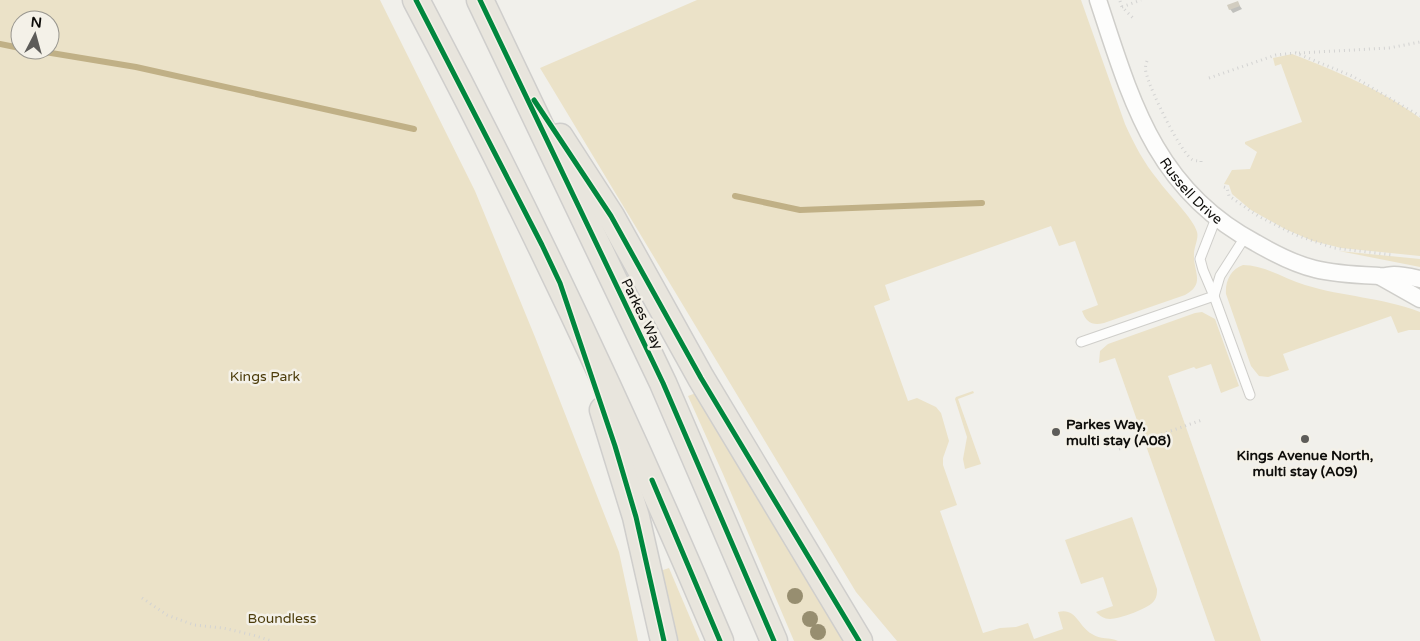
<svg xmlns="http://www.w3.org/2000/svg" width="1420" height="641" font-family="'Varela Round',sans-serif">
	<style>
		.green { fill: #ebe2c8; fill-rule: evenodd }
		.shadow { fill: #0003 }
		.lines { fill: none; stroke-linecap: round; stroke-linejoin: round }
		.stream { stroke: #c0b086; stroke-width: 6 }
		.building { fill: #d2cdc0 }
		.lane-casing { stroke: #cfceca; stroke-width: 11 }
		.street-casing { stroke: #cfceca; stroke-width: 19 }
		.primary-casing { stroke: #cfcecc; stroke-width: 29 }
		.path { stroke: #d3d3d2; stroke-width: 3; stroke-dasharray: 1 4; stroke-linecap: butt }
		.lane { stroke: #fdfdfc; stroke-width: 9 }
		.street { stroke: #fdfdfc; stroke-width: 16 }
		.primary { stroke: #e8e5dd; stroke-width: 26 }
		.cycleway-casing { stroke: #f4f1e8; stroke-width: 8 }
		.cycleway { stroke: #00873e; stroke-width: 5 }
		.tree { fill: #978e70 }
		.poi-dot { fill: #5d5c59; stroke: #f4f1e8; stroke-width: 2 }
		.labels { text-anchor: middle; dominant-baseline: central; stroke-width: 5; stroke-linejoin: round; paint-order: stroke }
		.street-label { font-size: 14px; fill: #0e0d0a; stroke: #f4f1e8 }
		.park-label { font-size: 14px; fill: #4d3d0c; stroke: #f4f1e8 }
		.poi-label { font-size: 14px; font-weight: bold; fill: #0e0d0a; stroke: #f4f1e8; text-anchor: start }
	</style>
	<rect width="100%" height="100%" fill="#f1f0eb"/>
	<g class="green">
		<path d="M0,0H380L475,191L535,337L619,552L638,641H0ZM20,20H50V50H20Z"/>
		<path d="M697,0H1081L1125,124C1134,144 1144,163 1158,180C1167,193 1194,219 1197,232C1199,238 1194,247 1194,254C1193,271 1206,284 1185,295L1104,323C1092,326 1086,322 1082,311L1098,305L1075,241L1059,246L1051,226L885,285L890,300L874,306L908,401L917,398L936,407L941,413L949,441L943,458V465L957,505L940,511L983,633L1000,628L1016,627L1028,623L1034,639L1063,629L1058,612C1076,607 1078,626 1092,634C1100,640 1110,637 1118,641H897L856,592L540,68Z"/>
		<path d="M1292,54C1334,70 1384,91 1420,118V256L1341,248L1313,241L1285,229L1251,210L1232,194L1229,185L1224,184L1232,170L1250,169L1257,152L1245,144V142L1302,122L1281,64L1275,66L1273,58Z"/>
		<polygon points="1339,251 1420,259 1420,267 1410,265"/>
		<path d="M1243,265C1264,265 1285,279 1305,285C1344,297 1381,297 1420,312V330H1409L1398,333L1391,316L1283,354L1289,370L1268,377L1259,376L1251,366L1226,294C1225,281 1231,269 1243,265Z"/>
		<polygon points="1202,312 1215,319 1239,386 1221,393 1211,364 1196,369 1194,367 1168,376 1261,641 1215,641 1115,358 1099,363 1100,351 1108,344 1195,313"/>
		<polygon points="973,391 974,393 958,399 981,464 965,469 963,459 967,437 955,399 956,397"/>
		<polygon points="696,393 844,641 794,641 723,474 688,396"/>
		<path d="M1132,517L1157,589C1157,593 1157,597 1154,601C1150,608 1119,619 1110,619C1104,619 1100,616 1096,612L1113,606L1103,577L1081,584L1065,540Z"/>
		<polygon points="669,568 700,641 674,641 660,571"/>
	</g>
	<polygon class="shadow" points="1237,2 1242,9 1233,13 1230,9"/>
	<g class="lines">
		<g class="stream">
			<polyline points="0,44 20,48"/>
			<polyline points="33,50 136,67 414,129"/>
			<polyline points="735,196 800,210 982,203"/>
		</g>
	</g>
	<polygon class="building" points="1238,1 1240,6 1229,10 1227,5"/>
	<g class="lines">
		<g class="lane-casing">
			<g id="lane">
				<polyline points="1216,218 1200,259 1203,270 1214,296 1250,395"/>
				<polyline points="1214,296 1220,276 1245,237"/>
				<polyline points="1081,342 1214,296"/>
			</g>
		</g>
		<g class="street-casing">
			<g id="street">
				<path id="s1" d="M1098,0C1131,100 1155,190 1256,243C1275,254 1294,264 1315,269C1334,274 1359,275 1379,276C1384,277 1389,275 1394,275C1403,275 1411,277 1420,279"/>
				<polyline points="1381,277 1420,299"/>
			</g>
		</g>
		<g class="primary-casing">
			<g id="primary">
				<path d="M416,0C527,209 628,423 720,641"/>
				<polyline points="480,0 663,383 774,641"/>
				<polyline points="560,137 611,216 701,378 859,641"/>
				<polyline points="603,410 636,517 664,641"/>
			</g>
		</g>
		<g class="path">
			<polyline points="1120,1 1122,7 1133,18"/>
			<polyline points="1122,7 1141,0"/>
			<polyline points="1299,53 1389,48 1420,42"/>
			<path d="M1147,61C1145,66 1145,71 1147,76C1151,91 1181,154 1193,160C1196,161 1199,161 1201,161V166"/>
			<polyline points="1209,78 1276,55 1296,53 1352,76 1420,116"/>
			<polyline points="1224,187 1227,188 1229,196 1258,216 1296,235 1334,248 1393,255"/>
			<polyline points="1119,449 1202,420"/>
			<polyline points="142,598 167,615 194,625 223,628 253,635 272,641"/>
		</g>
		<use href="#lane" class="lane"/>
		<use href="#street" class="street"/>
		<use href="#primary" class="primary"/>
		<g class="cycleway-casing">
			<g id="cycleway">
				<polyline points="416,0 542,245 560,283 615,446 636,517 664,641"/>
				<polyline points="480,0 663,383 774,641"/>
				<polyline points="534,100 611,216 701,378 859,641"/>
				<polyline points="652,480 720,641"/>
			</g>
		</g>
		<use href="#cycleway" class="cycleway"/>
	</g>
	<g class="tree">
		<circle cx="795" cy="596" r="8"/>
		<circle cx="810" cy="619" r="8"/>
		<circle cx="818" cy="632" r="8"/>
	</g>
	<g class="poi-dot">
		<circle cx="1056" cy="432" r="5"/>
		<circle cx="1305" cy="439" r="5"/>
	</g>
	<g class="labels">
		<g class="street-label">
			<text stroke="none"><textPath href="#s1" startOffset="215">Russell Drive</textPath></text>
			<text transform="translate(642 314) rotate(64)">Parkes Way</text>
		</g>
		<g class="park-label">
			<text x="265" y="376">Kings Park</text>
			<text x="282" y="618">Boundless</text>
		</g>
		<g class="poi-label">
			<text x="1066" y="424">Parkes Way,<tspan x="1066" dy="16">multi stay (A08)</tspan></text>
			<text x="1305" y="455" text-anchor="middle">Kings Avenue North,<tspan x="1305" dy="16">multi stay (A09)</tspan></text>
		</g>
	</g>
	<g transform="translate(35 35) rotate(6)"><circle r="24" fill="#f4f1e8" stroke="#98968f"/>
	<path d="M0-4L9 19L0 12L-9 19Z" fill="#5d5c59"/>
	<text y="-8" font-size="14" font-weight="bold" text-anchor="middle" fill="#0e0d0a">N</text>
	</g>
</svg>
